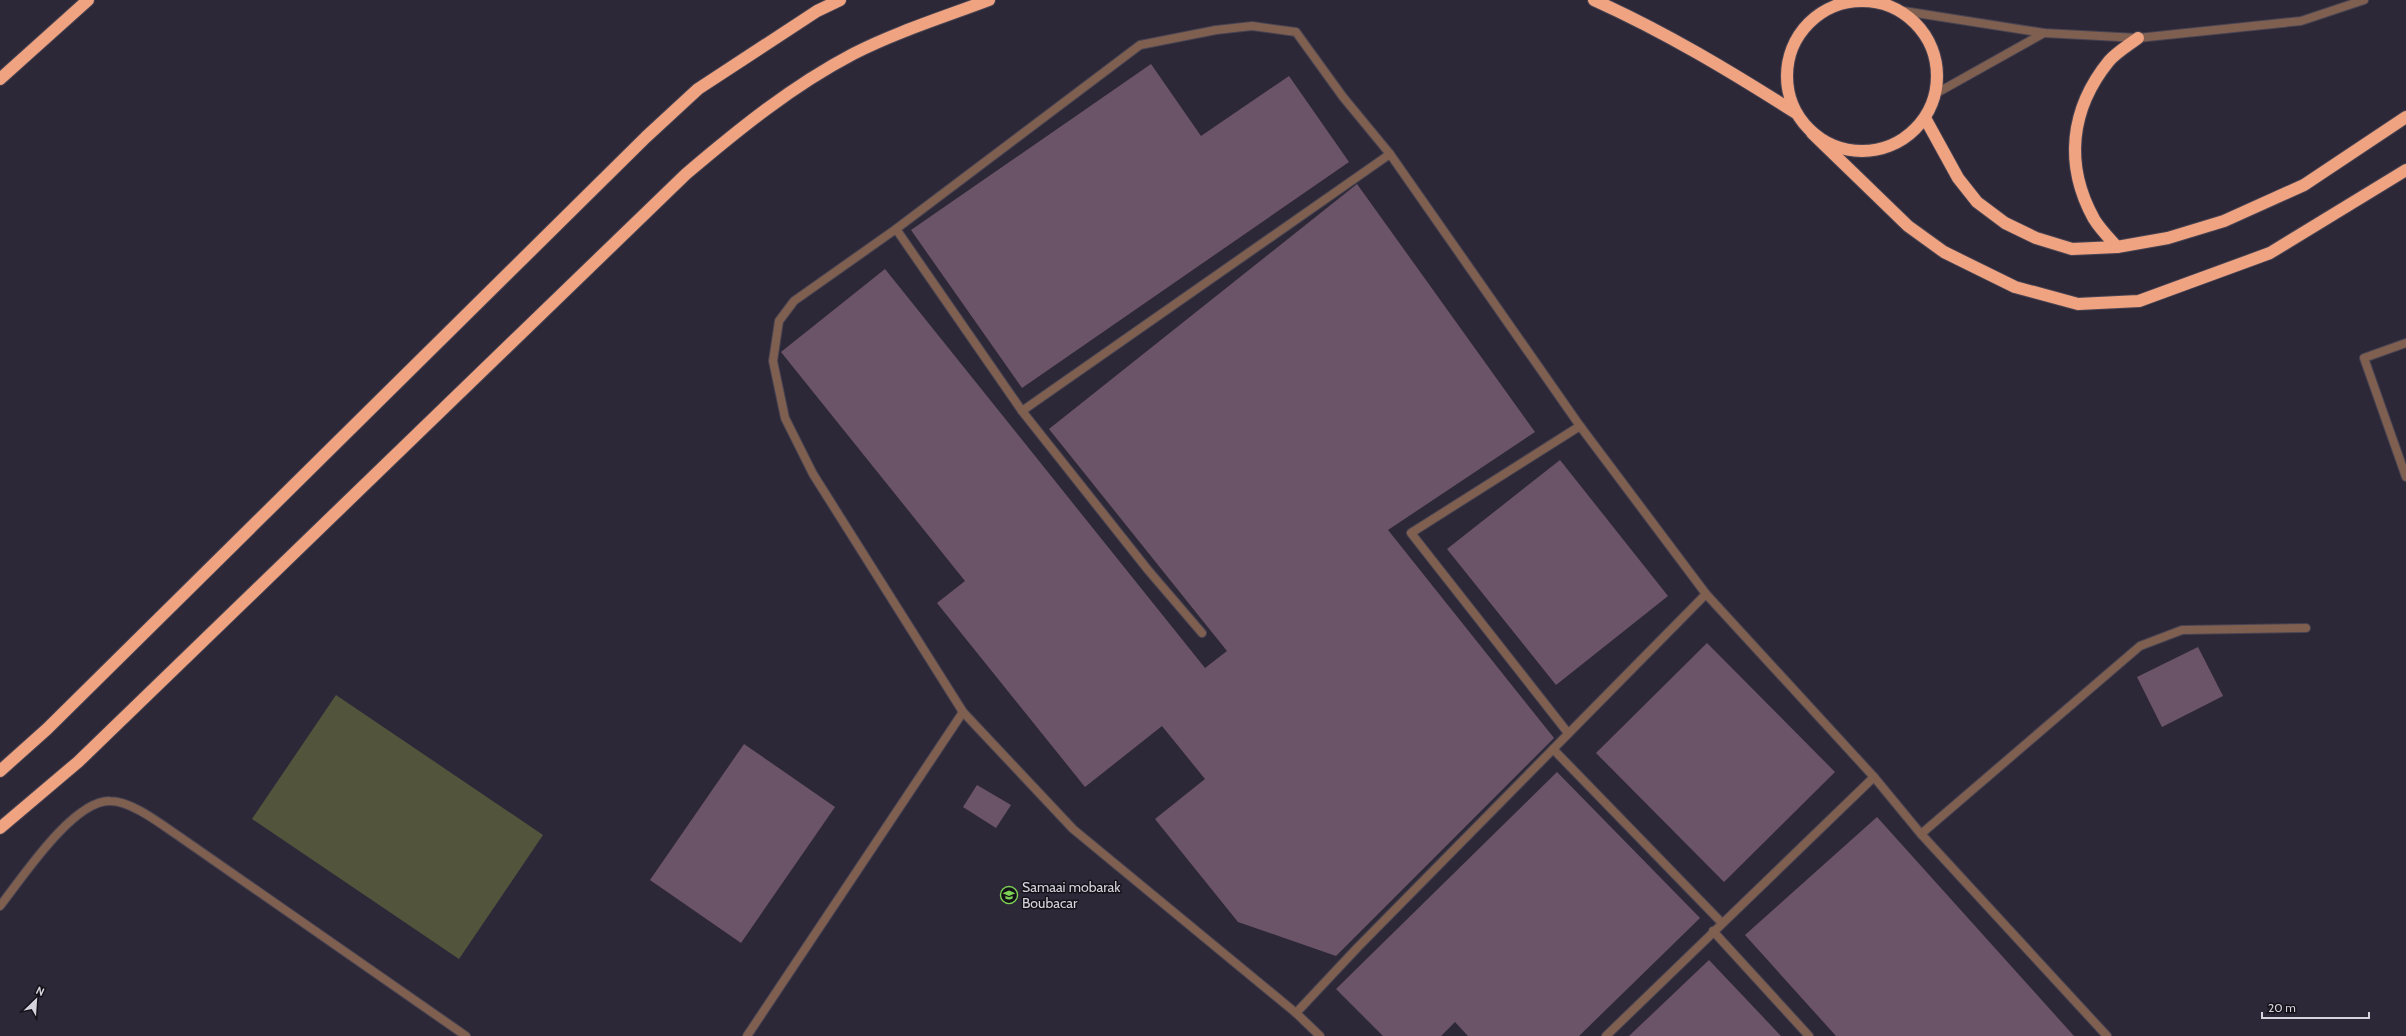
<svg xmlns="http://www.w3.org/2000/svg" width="2406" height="1036" font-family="Cabin,sans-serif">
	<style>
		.green { fill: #52553c }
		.building { fill: #6c5468 }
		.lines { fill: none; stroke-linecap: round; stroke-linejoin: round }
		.street-casing { stroke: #484352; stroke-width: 10 }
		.highway-casing { stroke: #484352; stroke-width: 14 }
		.street { stroke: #7e5f50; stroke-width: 8 }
		.highway { stroke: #f0a380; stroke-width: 12 }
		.labels { text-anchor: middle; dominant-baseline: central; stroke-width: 3; stroke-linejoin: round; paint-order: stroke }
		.poi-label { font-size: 14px; fill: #d6d3dd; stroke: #141219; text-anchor: start }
	</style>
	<rect width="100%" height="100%" fill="#2d2838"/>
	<polygon class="green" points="336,695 543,835 459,959 252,819"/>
	<g class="building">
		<polygon points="1151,64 1201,136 1289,76 1349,162 1022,388 911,230"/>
		<polygon points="1357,184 1535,432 1388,530 1554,738 1336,956 1238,922 1155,819 1205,779 1162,726 1085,787 937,603 965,581 781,352 885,269 1205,668 1227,651 1049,429"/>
		<polygon points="1560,460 1668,596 1556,685 1447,549"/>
		<polygon points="1707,643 1835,772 1724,882 1596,753"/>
		<polygon points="2198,647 2223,696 2162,727 2137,677"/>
		<polygon points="744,744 835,807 741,943 650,880"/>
		<polygon points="1557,772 1700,918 1579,1036 1468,1036 1455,1022 1441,1036 1383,1036 1336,989"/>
		<polygon points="977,785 1011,805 996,828 963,807"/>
		<polygon points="1877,817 2074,1036 1836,1036 1745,935"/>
		<polygon points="1709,960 1781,1036 1629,1036"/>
	</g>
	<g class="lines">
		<g class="street-casing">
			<g id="street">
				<polyline points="1897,10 2044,33 2138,38 2301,21 2364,0"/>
				<polyline points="1935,94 2044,33"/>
				<polyline points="896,229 1022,411 1148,570 1202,633"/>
				<polyline points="2406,343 2364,358 2406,477"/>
				<polyline points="1022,411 1390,154"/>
				<polyline points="1568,733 1411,533 1580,426"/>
				<polyline points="1553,749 1722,923"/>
				<polyline points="1921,834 2140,646 2182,630 2306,628"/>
				<path d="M0,906C22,878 73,800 110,801C132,801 162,825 180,837L466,1036"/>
				<polyline points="1713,931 1809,1036"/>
				<polyline points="1296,1013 1358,947 1706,594"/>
				<polyline points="747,1036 963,712"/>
				<polyline points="1320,1036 1296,1013 1073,829 963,712 813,474 785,418 773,361 779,321 794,301 896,229 1140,45 1216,30 1252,26 1296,32 1343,97 1390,154 1580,426 1706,594 1874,777 1921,834 2107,1036"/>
				<polyline points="1606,1036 1874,777"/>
			</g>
		</g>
		<g class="highway-casing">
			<g id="highway">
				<path d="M1594,0C1665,32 1730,71 1796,113"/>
				<circle cx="1862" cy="76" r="75"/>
				<polyline points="0,79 88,0"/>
				<polyline points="1925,118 1958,178 1977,202 2005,223 2036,238 2072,249 2117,247 2168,238 2224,221 2304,185 2406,117"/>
				<polyline points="1812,133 1908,226 1944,252 2015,287 2078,304 2139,301 2270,253 2406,170"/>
				<path d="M2117,247C2110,239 2100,229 2094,219C2064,165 2070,109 2109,61C2117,52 2129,45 2138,38"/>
				<polyline points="0,771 47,729 646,137 698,89 817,11 840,0"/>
				<path d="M0,828L78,762L686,174C739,129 792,86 853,54C896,32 944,17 989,0"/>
			</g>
		</g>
		<use href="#street" class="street"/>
		<use href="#highway" class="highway"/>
	</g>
	<defs>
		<g id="school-ring" transform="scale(0.9)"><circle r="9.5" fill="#141219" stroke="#7dd154" stroke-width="1.5"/><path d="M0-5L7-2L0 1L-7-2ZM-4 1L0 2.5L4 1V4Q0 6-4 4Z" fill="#7dd154"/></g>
	</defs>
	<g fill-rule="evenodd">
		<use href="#school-ring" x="1009" y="895"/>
	</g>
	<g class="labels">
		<g class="poi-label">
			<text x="1022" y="887">Samaai mobarak<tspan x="1022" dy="16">Boubacar</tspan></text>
		</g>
	</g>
	<g transform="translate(36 1000) rotate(25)" stroke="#141219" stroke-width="3" paint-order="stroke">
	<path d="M0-3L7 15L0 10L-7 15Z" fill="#d6d3dd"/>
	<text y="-6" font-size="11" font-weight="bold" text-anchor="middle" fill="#d6d3dd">N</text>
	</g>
	<path d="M2262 1012v6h107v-6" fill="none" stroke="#d6d3dd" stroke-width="2"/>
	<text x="2268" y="1012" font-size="12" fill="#d6d3dd" stroke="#141219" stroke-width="3" paint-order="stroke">20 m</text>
</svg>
